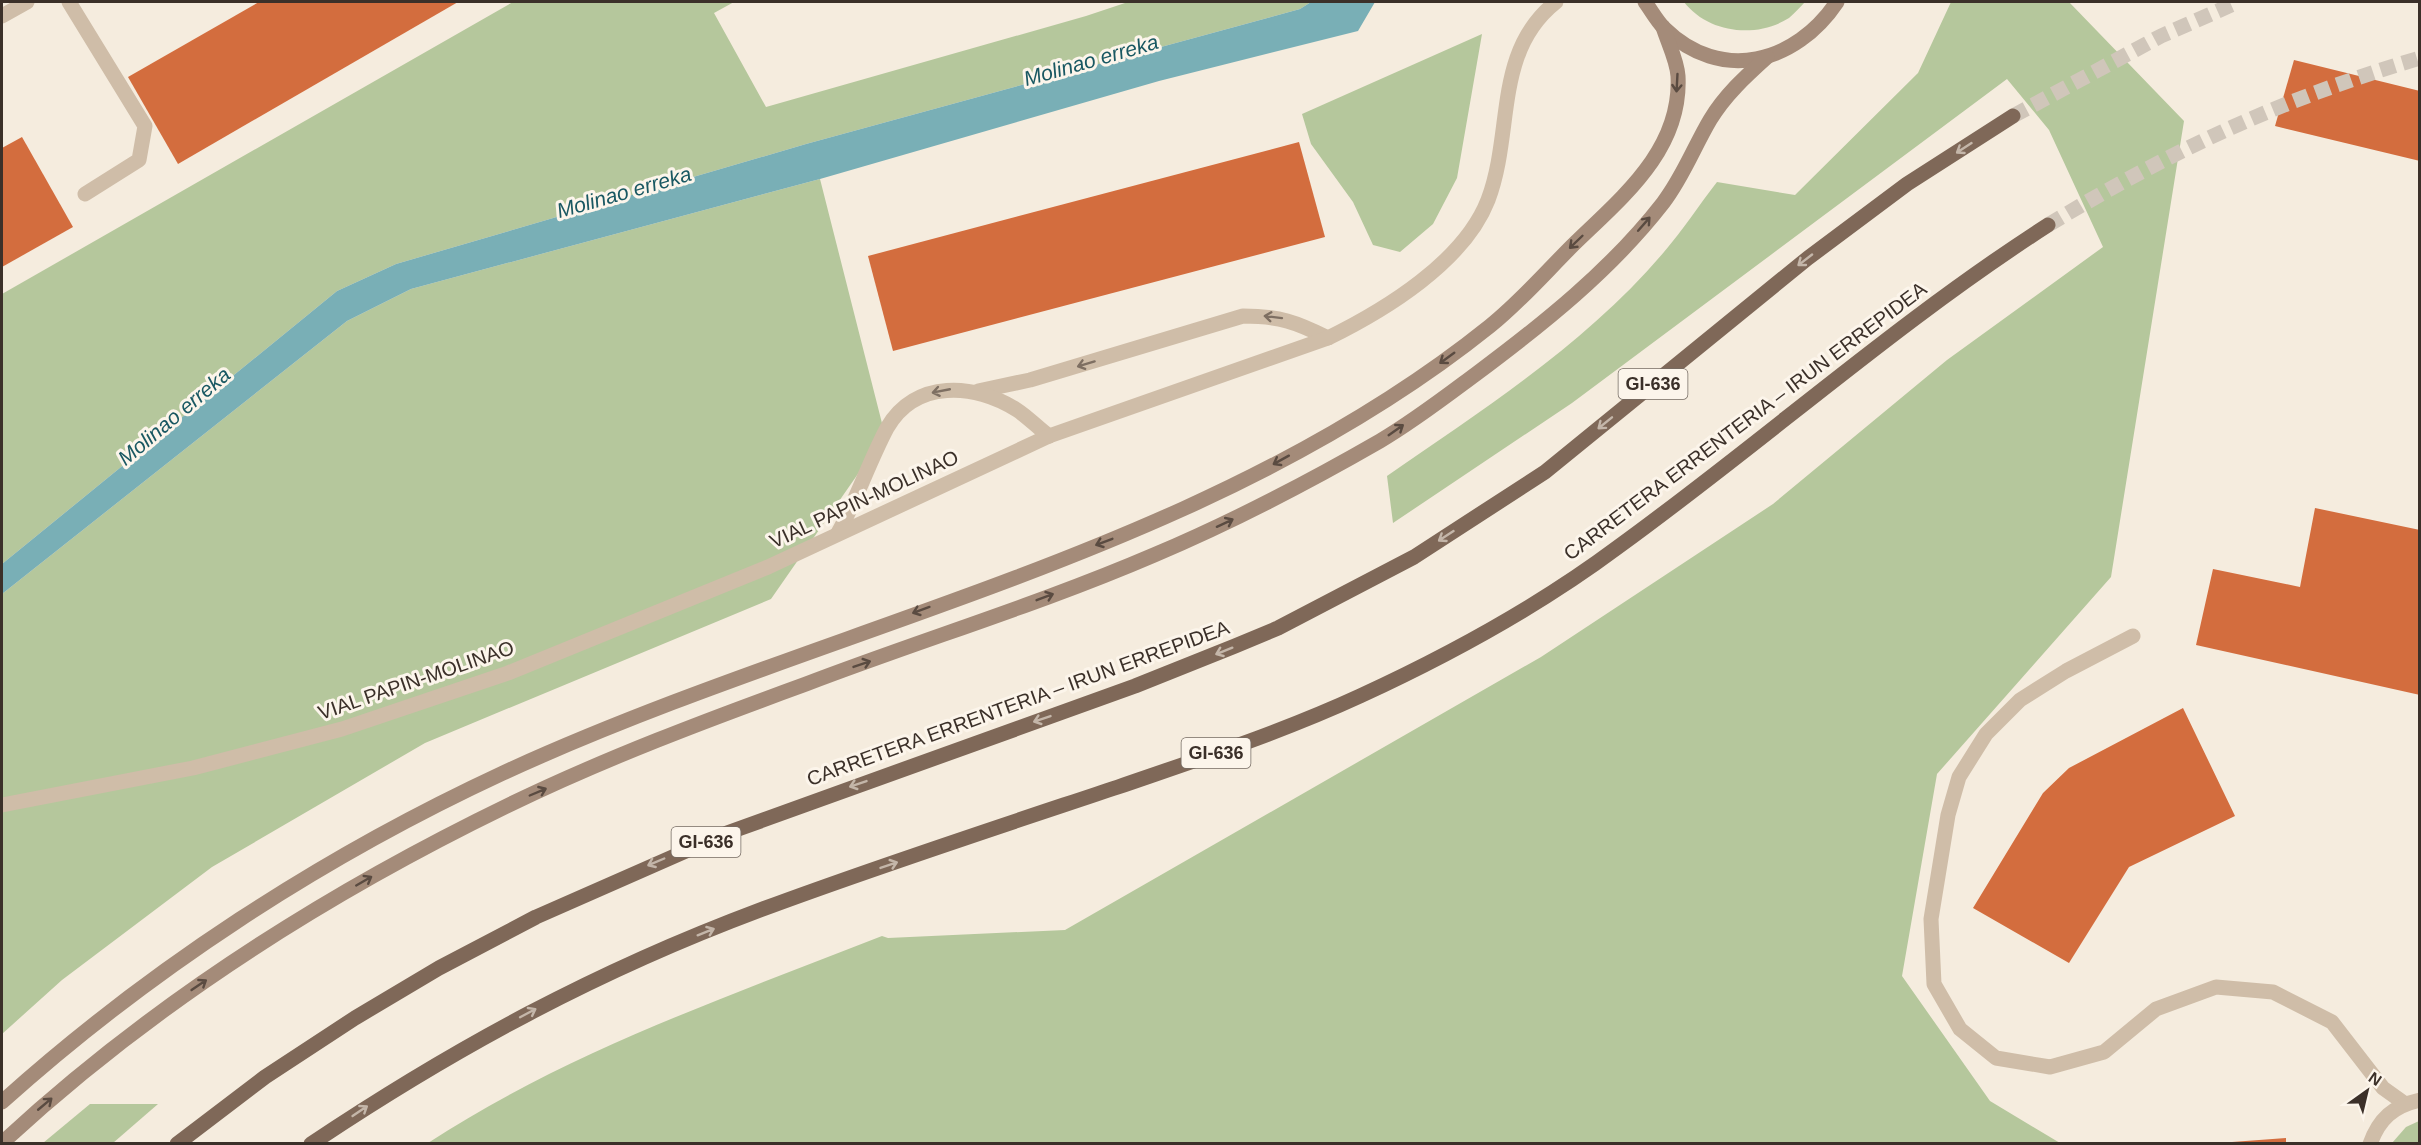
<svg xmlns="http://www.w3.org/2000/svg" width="2421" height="1145" font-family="Arial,sans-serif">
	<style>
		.green { fill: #b5c79c }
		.water { fill: #79afb6 }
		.building { fill: #d36d3e }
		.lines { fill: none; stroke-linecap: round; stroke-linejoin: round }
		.primary-tunnel { stroke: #d0c6ba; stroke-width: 15; stroke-dasharray: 15 8; stroke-linecap: butt }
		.lane { stroke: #cfbda8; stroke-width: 15 }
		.street { stroke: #cfbda8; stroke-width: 15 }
		.secondary { stroke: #a48b79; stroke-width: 15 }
		.primary { stroke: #7f6858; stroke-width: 15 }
		.oneway { stroke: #5a4b41 }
		.oneway2 { stroke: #c4b6a9 }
		.oneway3 { stroke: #7e6f62 }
		.labels { text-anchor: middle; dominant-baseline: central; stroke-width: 6; stroke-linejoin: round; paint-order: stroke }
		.shield { fill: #fcf5eb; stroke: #756b63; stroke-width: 1.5 }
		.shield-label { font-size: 18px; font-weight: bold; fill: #3b3029 }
		.street-label { font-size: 20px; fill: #3b3029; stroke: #fcf5eb }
		.water-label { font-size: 21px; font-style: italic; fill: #195862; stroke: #fcf5eb }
	</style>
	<rect width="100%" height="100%" fill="#f5ecde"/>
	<g class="green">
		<polygon points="513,2 734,2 714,13 766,107 1086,16 1128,2 1311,2 1300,9 806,144 396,264 337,291 2,564 2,294"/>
		<path d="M1684,2H1805C1800,7 1795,13 1789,18C1756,39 1708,33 1684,2Z"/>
		<path d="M1951,2H2069L2184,121L2111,577L1937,774L1902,976L1990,1101L2060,1143H428C567,1052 727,997 882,936L888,938L1065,930L1541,657L1773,504L1947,360L2103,247L2049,130L2007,79L1572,403L1393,523L1387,476C1484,409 1587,343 1664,252C1683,230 1699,205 1717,182L1795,195L1918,73Z"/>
		<polygon points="1482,34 1457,178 1433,224 1400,252 1373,245 1353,202 1311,144 1302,114"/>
		<polygon points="820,179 885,435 771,599 425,743 212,867 62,980 2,1034 2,594 347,321 411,289"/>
		<polygon points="90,1104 158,1104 113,1143 43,1143"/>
		<polygon points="2419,1121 2419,1143 2392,1143 2406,1127"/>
	</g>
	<polygon class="water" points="1311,2 1375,2 1358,31 1159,81 820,179 411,289 347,321 2,594 2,564 337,291 396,264 806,144 1300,9"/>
	<g class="building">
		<polygon points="259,2 458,2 178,164 128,77"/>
		<polygon points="2294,60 2420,91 2420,161 2275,126"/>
		<polygon points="22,137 73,227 2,267 2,148"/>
		<polygon points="1299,142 1325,237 893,351 868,256"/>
		<polygon points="2315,508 2420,530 2420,695 2196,645 2213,569 2300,587"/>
		<polygon points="2183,708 2235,816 2129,867 2069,963 1973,908 2043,793 2069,768"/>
		<polygon points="2286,1138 2286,1144 2233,1144 2232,1142"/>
	</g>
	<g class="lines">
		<g class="primary-tunnel">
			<polyline points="2013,116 2161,36 2238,2"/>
			<path d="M2048,225C2171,151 2281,99 2420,58"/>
		</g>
		<g class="lane">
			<polyline points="69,2 145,126 139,160 85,194"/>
			<path d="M978,391L1030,380L1243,316C1279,316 1296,322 1328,338"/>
			<path d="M838,533C857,499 869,462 887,428C915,379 975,383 1017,410C1028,417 1038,428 1049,436"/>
			<polyline points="2133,636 2066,671 2020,700 1986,734 1959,777 1948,815 1931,919 1934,984 1960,1029 1996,1058 2050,1067 2104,1052 2156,1009 2216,987 2273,992 2332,1022 2383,1088 2404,1103"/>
		</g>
		<g class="street">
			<polyline points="2,16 27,2"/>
			<path d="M2,805L193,768L342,729L508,673L768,567L1049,436L1328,338C1385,310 1464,262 1488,200C1514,131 1493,52 1556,2"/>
			<path d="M2370,1144C2379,1119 2393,1106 2420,1100"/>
		</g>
		<g class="secondary">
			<path d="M1645,2C1651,10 1657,21 1664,28C1721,84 1796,63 1837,2"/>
			<path d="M2,1102C150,969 322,857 503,773C829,623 1205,555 1490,326C1520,302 1545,273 1572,246C1620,199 1682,151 1678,76C1677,60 1668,43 1663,27"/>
			<path d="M2,1143C152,1004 327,893 511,804C606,758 707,720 806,684C921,640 1040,604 1154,555C1232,522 1307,483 1380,441C1414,421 1445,397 1476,374C1543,324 1611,270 1663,203C1683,177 1694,147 1710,120C1725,95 1746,76 1767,57"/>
		</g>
		<g class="primary">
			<polyline points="177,1144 265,1077 355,1018 439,968 536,917 727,833 1135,686 1235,646 1278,628 1414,557 1545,472 1808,258 1907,184 2013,116"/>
			<path d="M311,1144C456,1047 597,971 760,910C878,866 998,827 1118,787C1199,759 1282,732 1360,696C1449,655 1539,606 1618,547C1763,442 1897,322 2048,225"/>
		</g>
	</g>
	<defs><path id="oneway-shaft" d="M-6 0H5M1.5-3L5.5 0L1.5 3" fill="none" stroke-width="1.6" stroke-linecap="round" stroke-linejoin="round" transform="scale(1.5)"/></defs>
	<g class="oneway">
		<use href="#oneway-shaft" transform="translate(1677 83) rotate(93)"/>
		<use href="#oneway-shaft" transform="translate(1644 224) rotate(-49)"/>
		<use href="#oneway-shaft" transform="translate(1576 242) rotate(136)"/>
		<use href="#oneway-shaft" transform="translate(1447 358) rotate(144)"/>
		<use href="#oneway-shaft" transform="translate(1396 430) rotate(-35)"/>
		<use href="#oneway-shaft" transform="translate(1281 460) rotate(151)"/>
		<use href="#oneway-shaft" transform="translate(1225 523) rotate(-25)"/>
		<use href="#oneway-shaft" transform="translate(1104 542) rotate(159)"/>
		<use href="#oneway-shaft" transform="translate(1045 597) rotate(-21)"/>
		<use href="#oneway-shaft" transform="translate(921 610) rotate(160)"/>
		<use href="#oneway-shaft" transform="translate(862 664) rotate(-19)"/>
		<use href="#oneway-shaft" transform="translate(538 792) rotate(-23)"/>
		<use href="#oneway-shaft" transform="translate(364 881) rotate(-30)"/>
		<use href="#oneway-shaft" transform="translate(199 985) rotate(-34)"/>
		<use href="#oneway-shaft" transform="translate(45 1104) rotate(-40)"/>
	</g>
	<g class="oneway2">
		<use href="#oneway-shaft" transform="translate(1964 148) rotate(147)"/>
		<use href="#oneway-shaft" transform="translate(1805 260) rotate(142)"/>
		<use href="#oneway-shaft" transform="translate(1605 423) rotate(141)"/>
		<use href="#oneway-shaft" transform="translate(1446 536) rotate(147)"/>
		<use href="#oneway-shaft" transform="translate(1224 651) rotate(158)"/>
		<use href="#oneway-shaft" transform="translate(1042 719) rotate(161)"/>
		<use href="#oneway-shaft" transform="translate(858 784) rotate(161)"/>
		<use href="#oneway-shaft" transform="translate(656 862) rotate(157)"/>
		<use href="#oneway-shaft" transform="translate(889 865) rotate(-19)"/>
		<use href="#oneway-shaft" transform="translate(706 932) rotate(-22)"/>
		<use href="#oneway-shaft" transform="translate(528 1013) rotate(-28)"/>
		<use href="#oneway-shaft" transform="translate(360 1111) rotate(-34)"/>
	</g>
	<g class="oneway3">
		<use href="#oneway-shaft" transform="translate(1273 317) rotate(-173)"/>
		<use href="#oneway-shaft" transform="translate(1086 364) rotate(163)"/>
		<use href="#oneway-shaft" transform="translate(941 391) rotate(169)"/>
	</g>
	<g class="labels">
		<g class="shield">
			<rect x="1618.5" y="369" width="69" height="30" rx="4.5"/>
			<rect x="1181.5" y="738" width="69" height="30" rx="4.5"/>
			<rect x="671.5" y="827" width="69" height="30" rx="4.5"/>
		</g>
		<g class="shield-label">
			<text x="1653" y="384">GI-636</text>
			<text x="1216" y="753">GI-636</text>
			<text x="706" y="842">GI-636</text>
		</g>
		<g class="street-label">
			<text transform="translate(1745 421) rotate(-37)">CARRETERA ERRENTERIA – IRUN ERREPIDEA</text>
			<text transform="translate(864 499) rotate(-25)">VIAL PAPIN-MOLINAO</text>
			<text transform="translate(416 680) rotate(-19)">VIAL PAPIN-MOLINAO</text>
			<text transform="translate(1018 703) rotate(-20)">CARRETERA ERRENTERIA – IRUN ERREPIDEA</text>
		</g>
		<g class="water-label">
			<text transform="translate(1091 60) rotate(-16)">Molinao erreka</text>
			<text transform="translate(624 192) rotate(-16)">Molinao erreka</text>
			<text transform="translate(174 416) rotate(-40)">Molinao erreka</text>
		</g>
	</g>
	<rect width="2421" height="1145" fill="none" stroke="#3b3029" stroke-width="6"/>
	<g transform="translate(2367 1091) rotate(34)" stroke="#fcf5eb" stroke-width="4.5" paint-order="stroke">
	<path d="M0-4.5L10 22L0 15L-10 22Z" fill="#3b3029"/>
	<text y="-9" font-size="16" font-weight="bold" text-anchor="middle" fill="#3b3029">N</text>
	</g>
</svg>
